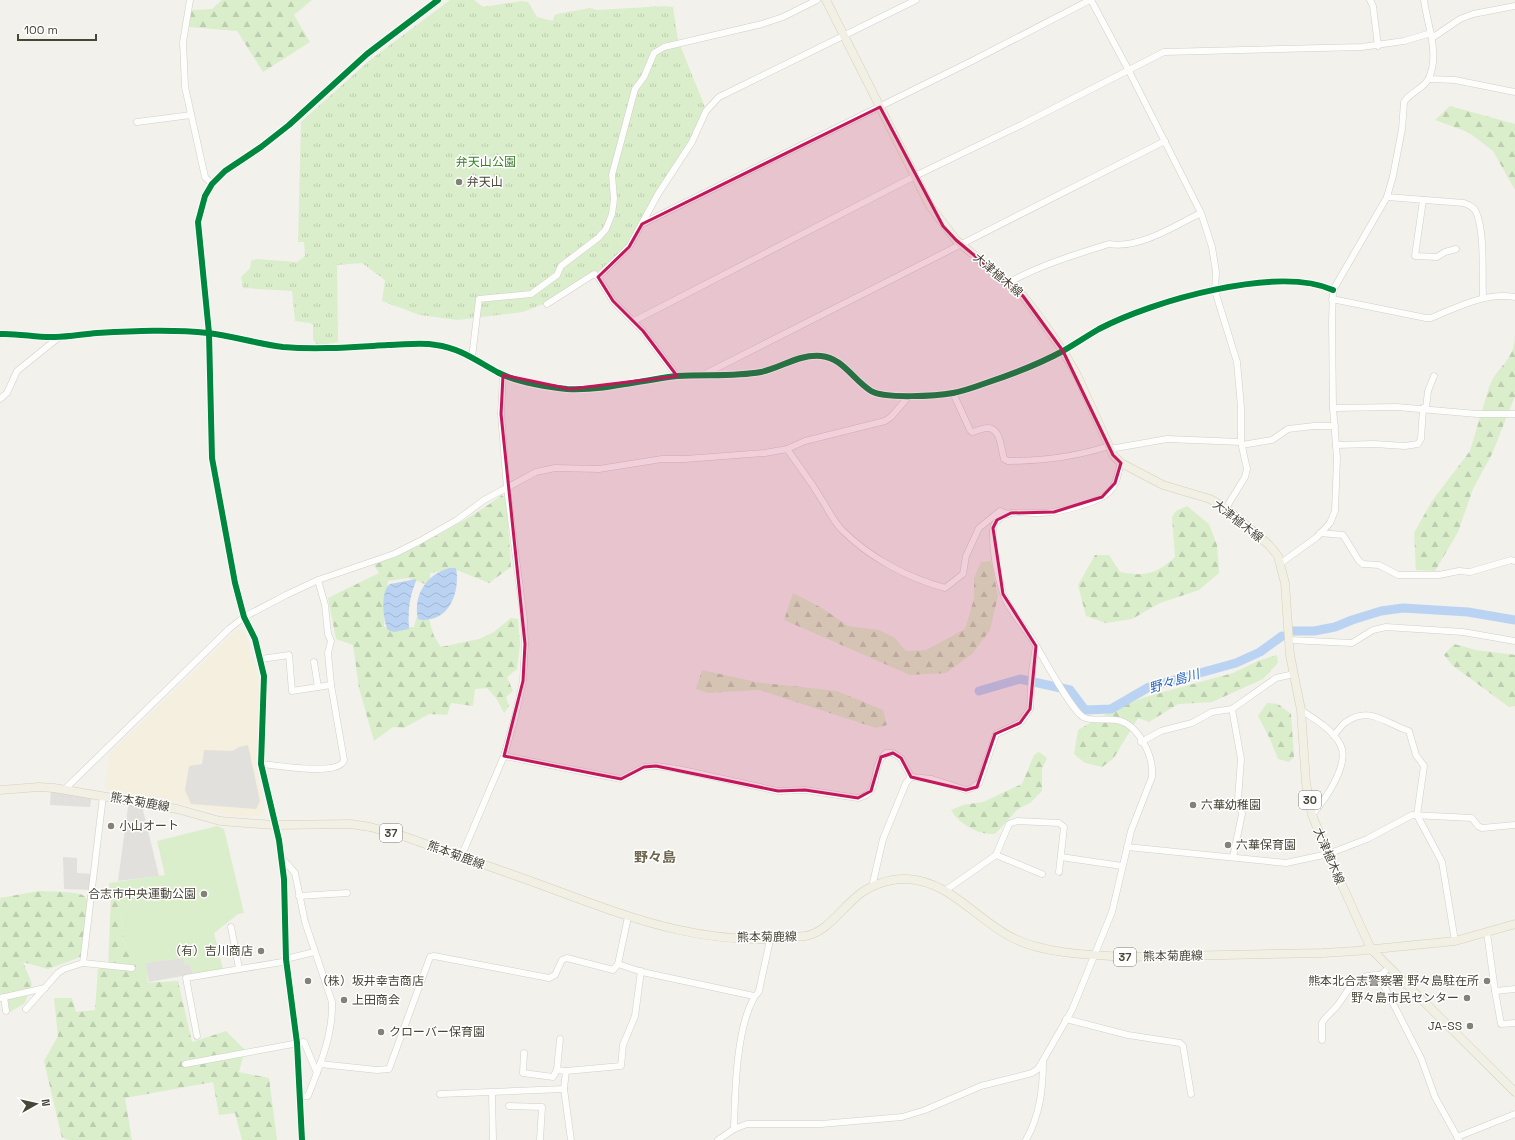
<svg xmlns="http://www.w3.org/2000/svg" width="1515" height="1140" font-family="'Space Grotesk','Noto Sans JP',sans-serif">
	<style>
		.commercial { fill: #f5efdf }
		.green { fill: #daeecb }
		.forest { fill: url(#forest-firs) }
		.park { fill: url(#park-tufts) }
		.parking { fill: #e2e0dc }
		.water { fill: url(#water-waves) }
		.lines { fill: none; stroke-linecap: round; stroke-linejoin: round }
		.river { stroke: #bbd3f2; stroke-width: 9 }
		.minor-casing { stroke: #d0cfc9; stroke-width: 7 }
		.major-casing { stroke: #d5d1b9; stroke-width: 9 }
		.minor { stroke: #fdfdfc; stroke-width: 6 }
		.major { stroke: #f2f0e4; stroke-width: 8 }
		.cycleway-casing { stroke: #fff; stroke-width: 8 }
		.cycleway { stroke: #00873e; stroke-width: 6 }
		.marked { fill: #c2185b; fill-opacity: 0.2; stroke: #c2185b; stroke-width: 3; stroke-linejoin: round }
		.poi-dot { fill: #848176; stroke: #fff; stroke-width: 1.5 }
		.labels { text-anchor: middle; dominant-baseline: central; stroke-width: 3; stroke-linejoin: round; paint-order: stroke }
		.shield { fill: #fff; stroke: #807d73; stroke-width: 1 }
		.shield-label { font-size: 11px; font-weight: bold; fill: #494537 }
		.park-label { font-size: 12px; fill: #3a7f27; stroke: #fff }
		.poi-label { font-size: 12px; fill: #494537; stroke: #fff; text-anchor: start }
		.street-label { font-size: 12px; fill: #494537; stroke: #fff }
		.water-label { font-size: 13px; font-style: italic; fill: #2a66bb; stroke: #fff }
		.quarter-label { font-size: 14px; font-weight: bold; fill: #6d654e; stroke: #fff }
	</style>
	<defs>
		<pattern id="forest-firs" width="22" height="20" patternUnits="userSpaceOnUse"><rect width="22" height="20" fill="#daeecb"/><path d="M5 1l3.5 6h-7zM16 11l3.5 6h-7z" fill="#bdcdaf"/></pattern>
		<pattern id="park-tufts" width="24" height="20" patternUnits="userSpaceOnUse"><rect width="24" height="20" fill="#daeecb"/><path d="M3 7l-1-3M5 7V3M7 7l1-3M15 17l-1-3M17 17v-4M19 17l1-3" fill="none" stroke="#bdcdaf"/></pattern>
		<pattern id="water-waves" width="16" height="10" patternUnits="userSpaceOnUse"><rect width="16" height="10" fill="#bbd3f2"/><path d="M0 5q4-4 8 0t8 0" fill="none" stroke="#a2b6d0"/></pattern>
	</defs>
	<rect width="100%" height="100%" fill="#f2f1ec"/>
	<polygon class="commercial" points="238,629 245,631 258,677 260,698 256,767 264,804 263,812 259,816 231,816 167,800 105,789 109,754"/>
	<polygon class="green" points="217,826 224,829 244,913 238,914 214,933 223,969 193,974 190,964 185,965 183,958 146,963 148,983 144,984 124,941 120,900 111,899 109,883 165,875 157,841"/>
	<g class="forest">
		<polygon points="222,0 312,0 294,15 310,42 263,72 237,31 189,27 191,10 212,9"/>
		<polygon points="1450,106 1515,124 1515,190 1493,151 1468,132 1435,120"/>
		<path d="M1515,335V396L1492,454L1473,489L1458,532L1435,571L1416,570L1414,533L1432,501L1470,451L1489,387C1498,364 1514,363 1515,335Z"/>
		<path d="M502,495L506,498L511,567L489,583L454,569L430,573V581L425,584L408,578L388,581L384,627H414L417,616H428L434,636L441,647L479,639L494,632L511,618L518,619L520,644L517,669L507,677L513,691L506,697L509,706L504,713L496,698L487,688L475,689L473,706L451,703L447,715L429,714L404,728L393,727L374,741L359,688L353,645L336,639L328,598L379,573L374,565C419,546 463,524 502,495Z"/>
		<path d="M1187,506L1209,524L1217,545L1219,573L1199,590L1160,603L1132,619L1106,623L1086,616L1078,585L1095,555H1109L1120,572C1144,577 1157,574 1175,557L1172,517L1176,511Z"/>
		<polygon points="991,561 998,596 990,630 972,654 946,673 910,675 784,620 793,593 822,608 848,626 879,630 895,638 906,651 926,650 965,629 974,599 974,578 981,562"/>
		<polygon points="1454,644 1476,650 1515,655 1515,706 1509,707 1452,665 1444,655"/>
		<polygon points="1277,655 1278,663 1263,679 1212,702 1178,704 1149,722 1138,718 1113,759 1102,767 1085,763 1074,754 1078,730 1117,708 1142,698 1233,673 1258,661"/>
		<polygon points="702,670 756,682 837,691 883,710 887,725 876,728 759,690 708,693 696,689"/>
		<polygon points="1267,703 1278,704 1291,714 1294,757 1289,762 1278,759 1270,739 1258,716"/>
		<path d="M1039,752L1047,758L1042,769V791L1030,803L1018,809L995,834C978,835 959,824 951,810L963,805L983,802L1022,784L1034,755Z"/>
		<path d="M39,891C52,892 68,891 80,894C99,900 89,941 86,955L48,969L23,962L32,984L25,1003L10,1012L4,998L0,996V898Z"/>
		<polygon points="111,899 120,899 124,941 144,983 178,981 192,1042 226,1031 245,1050 239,1072 269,1078 277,1140 242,1140 235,1113 219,1115 213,1082 125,1098 132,1140 69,1140 62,1138 44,1061 58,1036 54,998 72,998 76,1012 95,1010 98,969 108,966"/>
	</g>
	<polygon class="park" points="450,0 474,0 483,7 522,1 528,2 537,17 553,21 554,16 557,14 590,8 597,10 665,6 673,7 678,40 705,107 690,141 627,246 610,264 597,272 543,304 523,312 458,320 420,315 382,301 385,280 362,263 337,265 338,342 317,346 313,339 313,325 310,323 295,321 292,291 243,288 241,277 250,268 251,261 256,259 297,262 305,256 304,242 298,242 301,122 370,60"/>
	<g class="parking">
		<polygon points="248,745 260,801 256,809 191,804 185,790 189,766 202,764 204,750 232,751 239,747"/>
		<polygon points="51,788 92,795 90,807 50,805"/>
		<polygon points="129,800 141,802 159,876 118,881"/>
		<polygon points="63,857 77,858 77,873 94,874 92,890 64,889"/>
		<polygon points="183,958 185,965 190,964 193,974 149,982 145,963"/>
	</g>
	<g class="water">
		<path d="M449,568H456C460,588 452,615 431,619C426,620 423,621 418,619C413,595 426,575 449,568Z"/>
		<path d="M416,579V581C409,598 408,611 409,629L394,632L388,630C383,620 380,591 390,584Z"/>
	</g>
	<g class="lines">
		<g class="river">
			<polyline points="1294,631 1314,631 1335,627 1352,620 1381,611 1403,608 1468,612 1515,620"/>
			<polyline points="979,691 1020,679 1070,690 1085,710 1111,709 1149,687 1236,663 1260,652 1282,636"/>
		</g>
		<g class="minor-casing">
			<g id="minor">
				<polyline points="190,0 183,42 185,87 205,177 212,184"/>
				<polyline points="1091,0 1129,71 1201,213 1212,247 1216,272 1215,291 1237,362 1241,407 1241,442 1247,469 1245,477 1226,508"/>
				<polyline points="1370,0 1373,6 1378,46"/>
				<polyline points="1432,38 1460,19 1473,14 1515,6"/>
				<polyline points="1429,79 1455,80 1515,92"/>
				<polyline points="137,122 191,115"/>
				<path d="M1387,197L1464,203C1469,205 1474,207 1476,212C1485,231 1482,276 1483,297"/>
				<polyline points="1423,200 1415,256 1437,257 1445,252 1456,249"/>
				<polyline points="642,224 972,61 1090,0"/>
				<path d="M1008,283C1040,265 1074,255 1109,244C1140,249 1174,226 1201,213"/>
				<path d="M1332,299L1426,318H1431C1458,307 1485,292 1515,297"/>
				<polyline points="547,304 594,274 598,277"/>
				<polyline points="634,321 915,176 1021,125 1164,52 1362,47 1404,41 1431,33"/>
				<path d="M0,334C19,333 37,338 55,337C69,337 83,334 97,333C133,331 172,329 208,333C233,336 258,344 283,347C318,350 353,347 388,345C404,345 420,342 436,345C460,348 478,362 499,373C517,382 547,387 567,389C602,391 642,380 677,376C705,374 734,377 761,372C781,368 798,354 821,356C843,358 853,380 871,391C884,399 937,396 953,393C964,391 975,387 986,383C1013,374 1039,364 1063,351C1075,344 1087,336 1099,329C1152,301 1277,265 1333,290"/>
				<polyline points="472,357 479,299 531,294 557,275 561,266 598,238 606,229 612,214 614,199 612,175 635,89 644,77 654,53 664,47 762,24 783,17 817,0"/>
				<polyline points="707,373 1165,141"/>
				<polyline points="503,375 501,414 507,488 524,620 525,644 523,681 515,717 504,756"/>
				<polyline points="677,376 643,331 613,301 598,277 629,247 658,194 692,142 706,111 719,97 916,0"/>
				<path d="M953,393L970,430L972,432C977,431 983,428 987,428C1001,427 1001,450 1004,459L1008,461C1044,461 1075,457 1109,446"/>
				<polyline points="0,399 7,393 17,371 58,338"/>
				<polyline points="1333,408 1397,407 1477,414 1515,414"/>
				<polyline points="1426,408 1428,391 1434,376"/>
				<polyline points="1242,445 1272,440 1288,429 1314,426 1335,426"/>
				<polyline points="1336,445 1374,444 1405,446 1418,444 1421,439 1423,408"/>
				<path d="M787,449C798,465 810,480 820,497C827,507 833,521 842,530C870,558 908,578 945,588L963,574L966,556L979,528L1000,511L1008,514"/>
				<polyline points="1110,449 1167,439 1241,442"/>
				<polyline points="1320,533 1343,535 1359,561 1363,564 1379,565 1398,575 1439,575 1459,571 1470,572 1511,560 1515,561"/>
				<path d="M1281,563L1317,537L1330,523L1335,511L1337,458L1333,408L1332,322L1333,290L1387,197L1393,176L1402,129L1404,102C1410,92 1424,89 1429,78C1440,52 1427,25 1424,0"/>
				<polyline points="1289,640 1352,643 1373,630 1386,627 1463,632 1515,641"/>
				<polyline points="261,659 289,655 292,691 331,685"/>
				<polyline points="314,662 318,687"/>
				<path d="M1301,710C1313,718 1333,730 1340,744C1351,763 1325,800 1312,815"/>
				<path d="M1333,735C1338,732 1341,725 1346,722C1370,705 1386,724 1409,731L1416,755L1424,766L1417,815L1442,862L1455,941"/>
				<polyline points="1141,742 1161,731 1192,723 1212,712 1232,709"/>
				<path d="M261,764C275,765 339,777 344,760L331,685L328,653L331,641L328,634L325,605L318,580"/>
				<polyline points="911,777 932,779 966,790 972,788 979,783 996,734 1020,723 1030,709 1032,671 1036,646"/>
				<polyline points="64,790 229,629 244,617 286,595 318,580 394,554 418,542 457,520 484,500 536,472 555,468 599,469 662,459 685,459 765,453 787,449 805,441 885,421 891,417 909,396"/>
				<polyline points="1127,847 1286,863 1328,854 1367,839 1412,815 1472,818 1478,826 1482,828 1515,825"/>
				<polyline points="996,855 1009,824 1017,821 1059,823 1064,827 1059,872"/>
				<path d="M281,857L295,873L305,922L332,1002C333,1035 320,1065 308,1096L300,1097"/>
				<path d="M461,857L504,756L621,779L644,767L656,766L678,769L778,791L805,790L858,798C883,793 869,767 886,753H893L901,758L911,777"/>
				<polyline points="1061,857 1122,866"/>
				<polyline points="1233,857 1242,814 1238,799 1241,759 1232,709 1276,678 1294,674"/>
				<polyline points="872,887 883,839 906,783 911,777"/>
				<polyline points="946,890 996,855 1042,874"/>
				<polyline points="299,896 347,893"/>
				<polyline points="231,927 239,968"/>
				<polyline points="1487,933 1495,991 1501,1024 1515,1023"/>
				<polyline points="83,963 132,968"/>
				<polyline points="618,964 642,972 754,996"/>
				<polyline points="1389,967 1381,975 1381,980 1421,1058 1435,1097 1459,1140"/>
				<polyline points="1495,991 1515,989"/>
				<polyline points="4,997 6,1011"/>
				<polyline points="0,998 45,988"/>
				<polyline points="26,1009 58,973 64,969 83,963 103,796"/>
				<polyline points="1066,1019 1128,1035 1180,1043 1183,1046 1191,1094"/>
				<polyline points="197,1036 186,978 282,962 286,959 314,952"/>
				<polyline points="560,1039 557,1070 566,1071 621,1066 623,1045 635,1016 641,971"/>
				<path d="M1322,1040V1023C1326,1016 1332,1012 1337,1006C1351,987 1353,974 1381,975"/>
				<polyline points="524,1053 523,1073 553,1077 557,1070"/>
				<polyline points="185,1064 304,1042 317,1073"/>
				<polyline points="320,1064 377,1070 389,1069 430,957 434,956 549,978 555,975 562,960 567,958 613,970 618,964 628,917"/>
				<polyline points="566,1071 564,1089 571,1140"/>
				<polyline points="492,1093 493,1140"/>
				<polyline points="440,1094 564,1089"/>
				<polyline points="509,1106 542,1107 540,1140"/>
				<path d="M734,1129C735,1093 736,1029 754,998C755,995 758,994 759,991L770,940"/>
				<polyline points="1457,1137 1515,1114"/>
				<polyline points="302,1140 297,1043 286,959 284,879 279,840 261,764 264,676 255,639 244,617 235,583 212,458 209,333 198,222 205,196 212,184 225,171 261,147 289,125 367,54 438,0"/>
				<path d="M718,1140L734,1129L747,1124H821L902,1117L925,1110L981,1086L1032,1073L1038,1069L1072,1010L1112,912L1131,831L1152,777C1154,756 1138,723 1116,720C1106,718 1092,722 1083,717C1069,707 1043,656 1032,639C1022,624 1008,609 1003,593C997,574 992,550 993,530C993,522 1003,514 1011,513C1021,511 1032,514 1042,513C1059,512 1098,504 1110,491C1117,484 1118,473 1121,463"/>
				<path d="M1026,1140C1040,1115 1043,1089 1043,1061"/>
			</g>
		</g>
		<g class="major-casing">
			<g id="major">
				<polyline points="826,0 930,206 956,240 1023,296 1040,318 1063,351 1077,375 1113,455 1121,463 1163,485 1210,499 1226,508 1269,545 1278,556 1285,583 1290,655 1301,710 1306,783 1312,815 1328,854 1371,949 1515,1092"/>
				<path d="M0,790L39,787L54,788L177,809L220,821L274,825L351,824L370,827L403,836C447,852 492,867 536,883C626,916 705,950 805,936C825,933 839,912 854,899C867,886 889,878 907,879C951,881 978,922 1015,939C1046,954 1093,955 1127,957L1323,953L1355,951L1455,941L1515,924"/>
			</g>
		</g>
		<use href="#minor" class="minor"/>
		<use href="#major" class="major"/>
		<g class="cycleway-casing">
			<g id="cycleway">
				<path d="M0,334C19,333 37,338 55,337C69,337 83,334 97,333C133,331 172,329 208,333C233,336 258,344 283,347C318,350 353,347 388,345C404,345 420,342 436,345C460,348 478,362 499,373C517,382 547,387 567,389C602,391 642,380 677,376C705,374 734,377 761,372C781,368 798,354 821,356C843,358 853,380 871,391C884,399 937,396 953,393C964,391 975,387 986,383C1013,374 1039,364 1063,351C1075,344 1087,336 1099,329C1152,301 1277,265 1333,290"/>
				<polyline points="302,1140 297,1043 286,959 284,879 279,840 261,764 264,676 255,639 244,617 235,583 212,458 209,333 198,222 205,196 212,184 225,171 261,147 289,125 367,54 438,0"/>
			</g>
		</g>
		<use href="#cycleway" class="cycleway"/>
	</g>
	<path class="marked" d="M880,107L943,226L956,240L1023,296L1063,351L1113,455L1121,463L1115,483L1102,497L1054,512L1011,513L997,520L993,528L1003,594L1036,646L1030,709L1020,723L995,734L977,787L966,790L911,777L901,758L893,753L881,757L871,791L858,798L805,790L778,791L656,766L644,767L621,779L504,756L523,681L525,644L501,414L503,375L570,389L677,376L643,331L613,301L598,277L629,247L642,224Z"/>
	<g class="poi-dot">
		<circle cx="459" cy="182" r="4"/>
		<circle cx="1193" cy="805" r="4"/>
		<circle cx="111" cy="826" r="4"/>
		<circle cx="1228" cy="845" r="4"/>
		<circle cx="204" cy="894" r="4"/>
		<circle cx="261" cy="951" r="4"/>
		<circle cx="308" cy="981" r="4"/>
		<circle cx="1487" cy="981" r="4"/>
		<circle cx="1467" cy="998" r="4"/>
		<circle cx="344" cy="1000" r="4"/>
		<circle cx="1470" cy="1026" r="4"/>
		<circle cx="381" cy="1032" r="4"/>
	</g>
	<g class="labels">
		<g class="shield">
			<rect x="1299" y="791" width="22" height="18" rx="3"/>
			<rect x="380" y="824" width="22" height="18" rx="3"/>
			<rect x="1114" y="948" width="22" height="18" rx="3"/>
		</g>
		<g class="shield-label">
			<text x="1310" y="800">30</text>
			<text x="391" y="833">37</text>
			<text x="1125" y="957">37</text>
		</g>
		<g class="park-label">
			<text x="486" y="162">弁天山公園</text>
		</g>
		<g class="poi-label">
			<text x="467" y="182">弁天山</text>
			<text x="1201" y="805">六華幼稚園</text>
			<text x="119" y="826">小山オート</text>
			<text x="1236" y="845">六華保育園</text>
			<text x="196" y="894" text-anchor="end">合志市中央運動公園</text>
			<text x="253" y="951" text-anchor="end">（有）吉川商店</text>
			<text x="316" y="981">（株）坂井幸吉商店</text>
			<text x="1479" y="981" text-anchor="end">熊本北合志警察署 野々島駐在所</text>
			<text x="1459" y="998" text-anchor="end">野々島市民センター</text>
			<text x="352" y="1000">上田商会</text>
			<text x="1462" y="1026" text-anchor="end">JA-SS</text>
			<text x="389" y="1032">クローバー保育園</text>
		</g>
		<g class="street-label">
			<text transform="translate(998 275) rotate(40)">大津植木線</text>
			<text transform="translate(1238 521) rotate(38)">大津植木線</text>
			<text transform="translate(140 802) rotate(10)">熊本菊鹿線</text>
			<text transform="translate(456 855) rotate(20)">熊本菊鹿線</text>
			<text transform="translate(1329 856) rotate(67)">大津植木線</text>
			<text transform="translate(767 937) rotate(-1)">熊本菊鹿線</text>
			<text transform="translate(1173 956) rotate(-1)">熊本菊鹿線</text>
		</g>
		<g class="water-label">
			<text transform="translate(1174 681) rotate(-17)">野々島川</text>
		</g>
		<g class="quarter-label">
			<text x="655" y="857">野々島</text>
		</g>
	</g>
	<g transform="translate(36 1104) rotate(82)" stroke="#ffffff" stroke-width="3" paint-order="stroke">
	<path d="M0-3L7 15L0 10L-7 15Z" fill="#494537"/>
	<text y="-6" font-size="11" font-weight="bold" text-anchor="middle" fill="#494537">N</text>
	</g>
	<path d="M18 34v6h78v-6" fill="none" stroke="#494537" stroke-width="2"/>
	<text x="24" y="34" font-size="12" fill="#494537" stroke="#ffffff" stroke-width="3" paint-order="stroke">100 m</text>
</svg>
